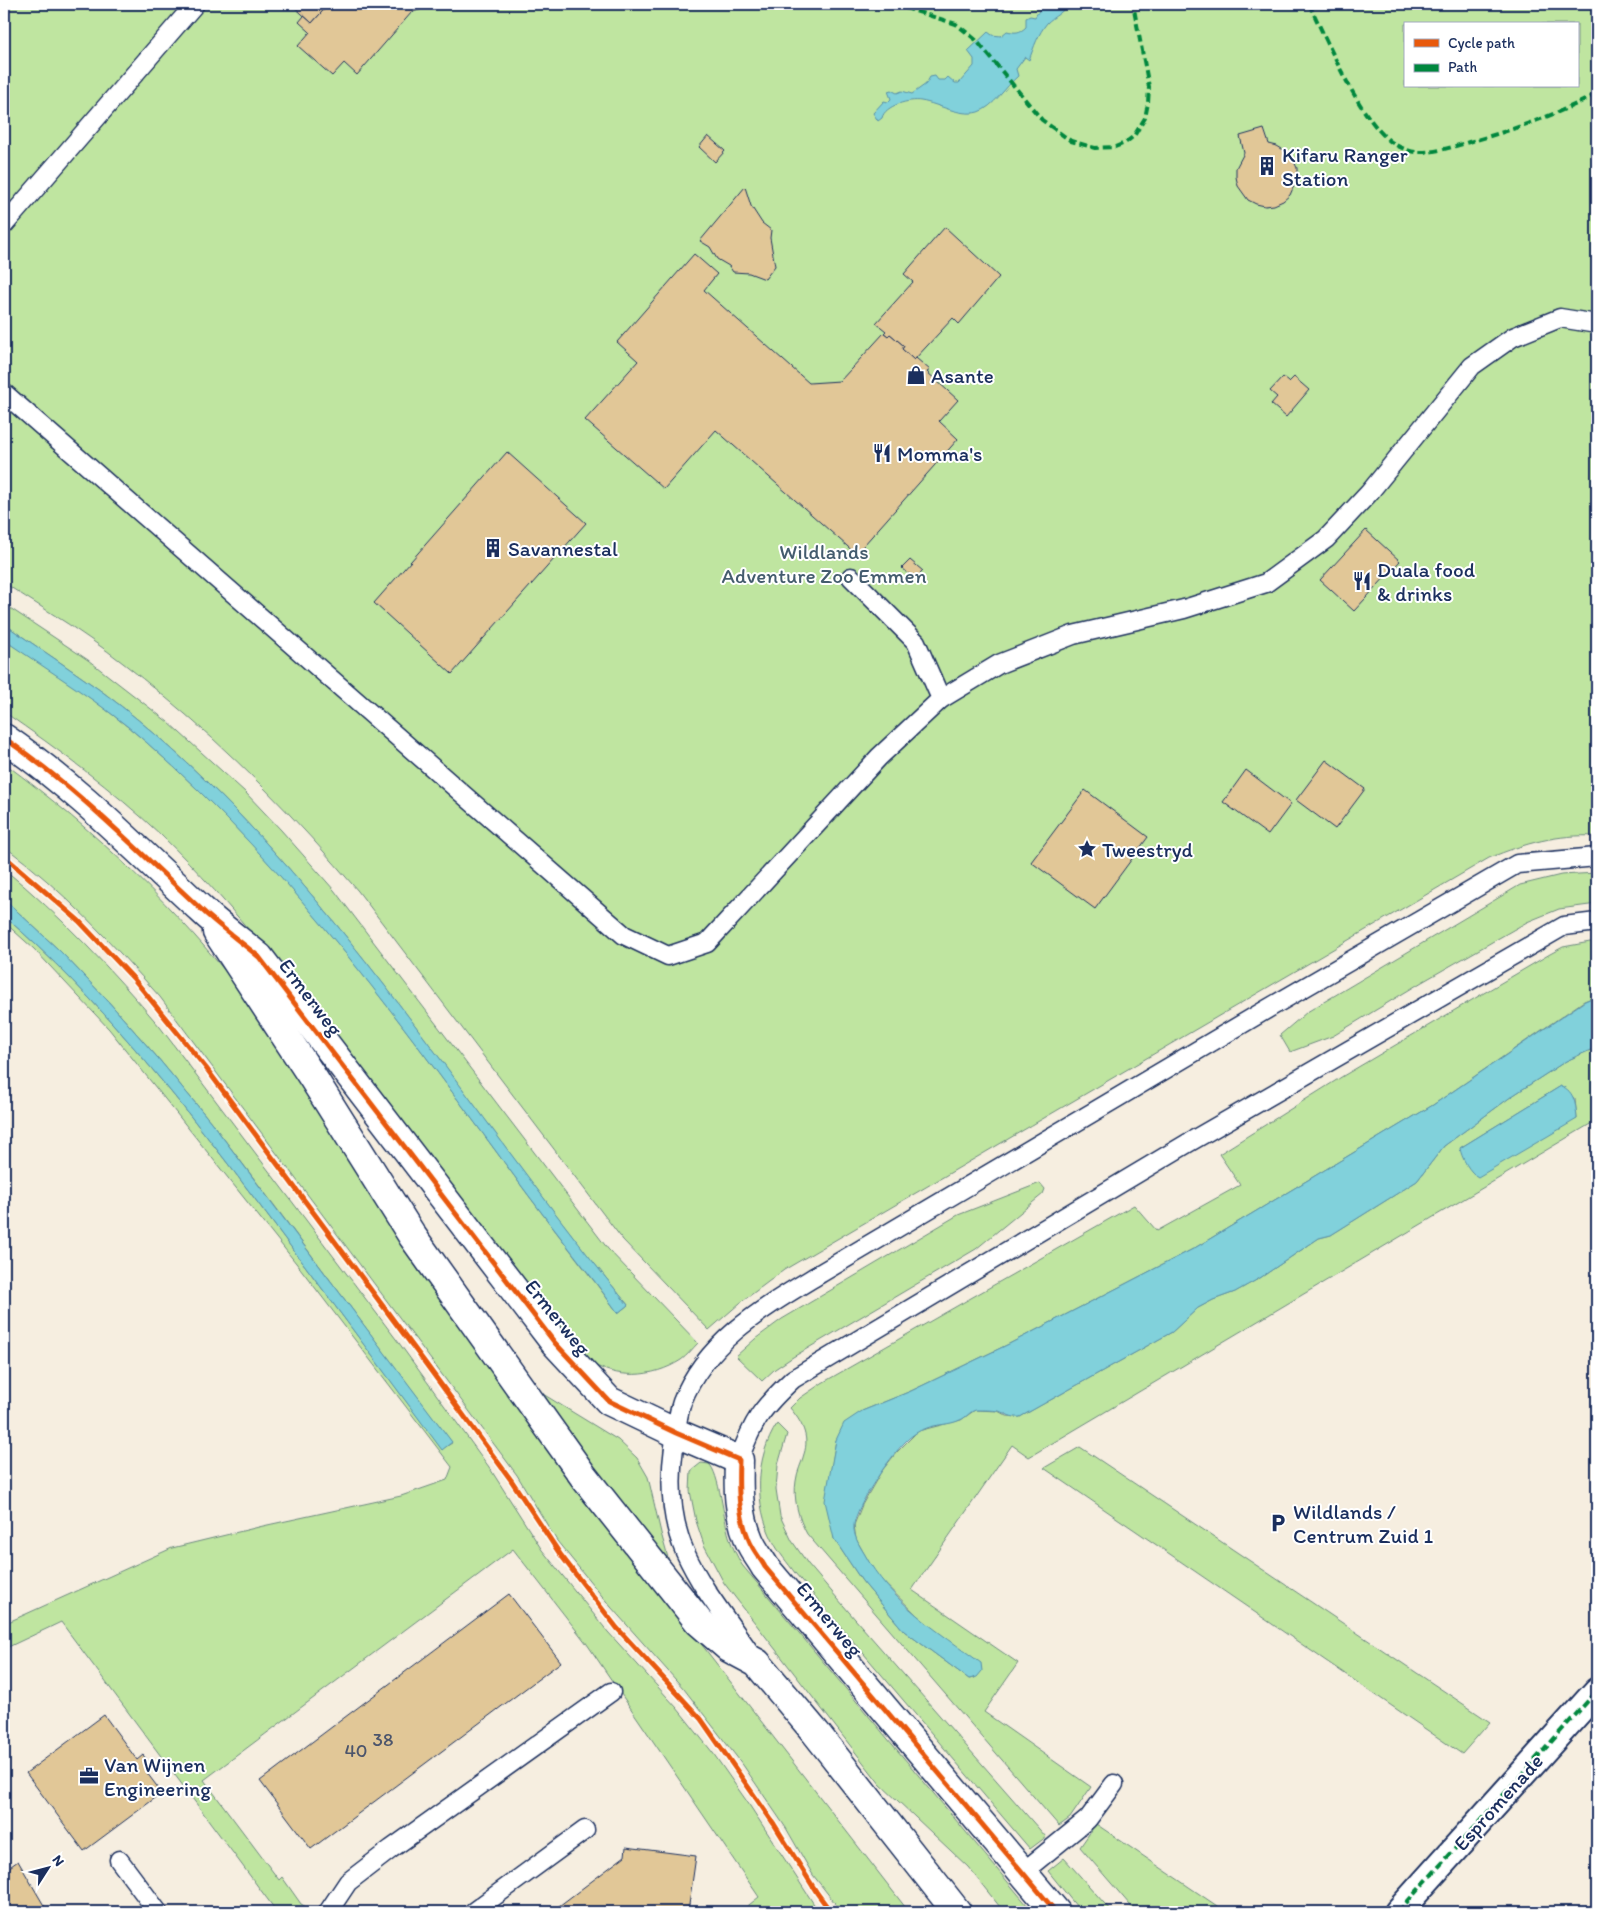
<svg xmlns="http://www.w3.org/2000/svg" width="1601" height="1916" font-family="Itim,sans-serif">
	<style>
		.green { fill: #bfe5a0; stroke: #6d8a7f; fill-rule: evenodd }
		.water { fill: #81d1db; stroke: #5890a9 }
		.building { fill: #e1c797; stroke: #1b2f5e }
		.lines { fill: none; stroke-linecap: round; stroke-linejoin: round }
		.service-casing { stroke: #1b2f5e; stroke-width: 21 }
		.pedestrian-casing { stroke: #1b2f5e; stroke-width: 30 }
		.tertiary-casing { stroke: #1b2f5e; stroke-width: 31 }
		.service { stroke: #fff; stroke-width: 18 }
		.pedestrian { stroke: #fff; stroke-width: 26 }
		.tertiary { stroke: #fff; stroke-width: 28 }
		.quiet { stroke: #00873e; stroke-width: 4; stroke-dasharray: 8 4; stroke-linecap: butt }
		.cycleway-casing { stroke: #fff; stroke-width: 8 }
		.cycleway { stroke: #e8590c; stroke-width: 5 }
		.labels { text-anchor: middle; dominant-baseline: central; stroke-width: 4; stroke-linejoin: round; paint-order: stroke }
		.number-label { font-size: 19px; fill: #4c556c }
		.poi-label { font-size: 21px; fill: #1b2f5e; stroke: #fff; text-anchor: start }
		.park-label { font-size: 21px; fill: #445c6e; stroke: #fff }
		.street-label { font-size: 21px; fill: #1b2f5e; stroke: #fff }
	</style>
	<rect width="100%" height="100%" fill="#f6eee0"/>
	<filter id="ink" filterUnits="userSpaceOnUse"><feTurbulence type="fractalNoise" baseFrequency=".02" numOctaves="2"/><feDisplacementMap in="SourceGraphic" scale="10" xChannelSelector="R" yChannelSelector="G"/><feConvolveMatrix kernelMatrix="1 2 1 2 8 2 1 2 1" color-interpolation-filters="sRGB"/></filter>
	<g filter="url(#ink)">
		<g class="green">
			<path d="M4,4H1597V836C1557,834 1526,843 1489,858L784,1270L740,1303L709,1330L623,1240L358,891C297,819 232,752 159,692C137,674 114,655 90,639C62,619 33,602 4,583ZM1405,24H1577V86H1405Z"/>
			<path d="M4,604L88,660L168,722L245,792L281,830L334,890L608,1249L698,1343C692,1349 687,1356 681,1360C653,1378 616,1380 588,1361C579,1356 572,1348 564,1341C495,1251 426,1160 358,1070C296,988 236,907 161,835C112,789 59,750 4,712V640C53,671 102,704 146,742C295,871 409,1034 526,1192C556,1233 588,1272 618,1313L628,1305C493,1143 383,963 236,811C195,769 151,728 104,693C71,669 37,647 4,624Z"/>
			<path d="M4,763C96,831 179,910 249,1001L418,1270L526,1418L909,1912H842L813,1875L786,1828L743,1765L684,1689L611,1607L557,1541L517,1475L160,997C112,943 62,889 4,846Z"/>
			<path d="M4,869C61,916 112,970 160,1027L399,1343L489,1467L542,1550L608,1632L677,1708L713,1753L748,1803L819,1912H740L759,1897L587,1644L513,1549L204,1780L279,1880L282,1877L301,1904L314,1912H277L61,1622L4,1649V1624L172,1548L263,1526L401,1496L447,1480L452,1467L300,1268L109,1029L34,949L4,922V916C99,998 176,1096 252,1195C316,1280 379,1365 442,1449L452,1443L274,1205L211,1122L157,1057L107,1000L60,951L4,899Z"/>
			<polygon points="1597,873 1597,904 1559,909 1527,922 1422,982 1333,1036 1290,1052 1280,1035 1307,1012 1520,885 1561,875"/>
			<path d="M1590,942H1597V996L1584,1001L1433,1105L1193,1249L1009,1344L911,1391L862,1411L836,1440L831,1470L834,1539L862,1581L904,1631L969,1679L975,1678L924,1622L876,1575L856,1539L854,1525L862,1505L881,1472L896,1453L918,1431L961,1420L975,1410L998,1411L1007,1416L1020,1417L1172,1332L1198,1308L1213,1300L1235,1292L1260,1278L1319,1238L1331,1235L1417,1181L1444,1146L1512,1096L1566,1061L1597,1047V1120L1029,1457L1012,1445L912,1590L1018,1663L984,1712L1091,1787L1070,1818L1059,1826L807,1534C798,1518 793,1498 796,1481C797,1471 802,1463 804,1454C810,1436 801,1421 790,1408L800,1398L822,1383L1134,1205L1157,1231L1240,1185L1219,1154L1343,1076L1550,954L1563,947ZM1561,1086L1575,1099L1577,1119L1460,1148Z"/>
			<polygon points="1040,1183 1045,1189 1043,1194 976,1249 793,1357 775,1369 762,1381 736,1356 755,1339 782,1319 958,1215"/>
			<polygon points="535,1390 538,1391 618,1440 637,1458 648,1477 661,1533 670,1565 668,1566"/>
			<path d="M777,1424L787,1434L778,1465L776,1489L780,1516L792,1541L808,1564L855,1619L1046,1837L1030,1849L795,1573C788,1563 778,1552 773,1541C754,1505 755,1458 777,1424Z"/>
			<polygon points="1080,1447 1490,1722 1462,1754 1044,1468"/>
			<path d="M701,1463L709,1464C719,1472 724,1521 729,1536C732,1547 737,1556 742,1565L1033,1912H1004L968,1867L880,1784L724,1583L704,1545L696,1521L690,1491L691,1471Z"/>
			<polygon points="1096,1824 1226,1912 1136,1912 1080,1847"/>
			<polygon points="1064,1858 1112,1912 1081,1912 1048,1871"/>
		</g>
		<g class="water">
			<path d="M1043,4H1068C1063,13 1054,16 1047,23C1038,34 1034,47 1029,60L1025,57L1016,69L1018,76C1005,87 994,107 978,112C960,117 939,104 921,101C910,99 885,105 882,118L878,121L873,113L884,101L888,102L891,99L888,91L891,90L897,93L902,91L912,94L926,84L930,77L935,76L938,80H945L948,77L955,83H959L974,66V59L968,51L988,32L992,35L1001,36L1007,31C1015,33 1020,33 1026,27V18L1030,16L1035,17Z"/>
			<path d="M4,624C37,647 71,669 104,693C151,728 195,769 236,811C383,963 494,1143 628,1305L618,1313C589,1272 556,1233 526,1192C409,1034 295,872 146,742C102,703 52,673 4,640Z"/>
			<path d="M4,899L60,951L107,1000L157,1057L211,1122L452,1442L442,1450C379,1365 316,1280 252,1195C176,1096 99,998 4,916Z"/>
			<path d="M1597,996V1047L1566,1061L1512,1096L1444,1146L1417,1181L1331,1235L1319,1238L1260,1278L1235,1292L1213,1300L1198,1308L1172,1332L1020,1417C1011,1418 1007,1414 999,1411C993,1410 982,1410 976,1410C970,1411 966,1418 960,1420C950,1425 937,1424 927,1428C909,1433 897,1451 886,1465C877,1477 855,1511 854,1525C853,1535 859,1545 864,1553C890,1602 938,1631 981,1663L982,1671L977,1677L969,1679L904,1631L862,1581L834,1539L825,1501L836,1440L844,1423L862,1411L911,1391L1009,1344L1193,1249L1433,1105L1585,1001Z"/>
			<path d="M1561,1086C1575,1091 1576,1106 1577,1119L1478,1177C1470,1173 1461,1157 1460,1148Z"/>
		</g>
		<g class="building">
			<polygon points="291,4 329,4 312,23"/>
			<polygon points="329,4 441,4 412,12 357,75 344,63 332,76 298,46 310,32 299,22 304,16 312,23"/>
			<polygon points="1264,129 1269,144 1277,146 1287,152 1293,159 1297,168 1297,179 1290,195 1283,201 1274,205 1265,206 1256,204 1248,200 1238,186 1236,177 1236,168 1244,153 1240,136"/>
			<polygon points="708,136 725,151 715,162 699,147"/>
			<polygon points="745,187 751,206 762,223 771,230 770,238 775,266 765,279 749,273 733,272 729,266 717,259 710,247 700,241"/>
			<polygon points="945,227 999,277 959,324 953,318 914,360 902,349 904,346 890,334 888,336 884,333 886,331 876,323 913,282 904,274"/>
			<polygon points="694,254 717,274 704,290 809,383 840,381 884,333 888,336 890,334 904,346 902,349 914,360 916,358 930,370 927,372 958,400 939,421 958,439 856,554 716,430 664,489 585,420 638,361 617,342"/>
			<polygon points="1283,377 1289,382 1294,377 1309,390 1286,417 1271,404 1277,397 1270,391"/>
			<polygon points="507,452 586,523 452,674 374,603"/>
			<polygon points="1366,530 1400,561 1354,611 1320,580"/>
			<polygon points="910,560 923,571 915,579 902,568"/>
			<polygon points="1326,760 1365,789 1335,829 1296,800"/>
			<polygon points="1246,770 1291,804 1268,835 1223,802"/>
			<polygon points="1085,790 1148,837 1095,909 1031,862"/>
			<polygon points="509,1594 561,1662 311,1849 260,1781"/>
			<polygon points="104,1715 137,1760 143,1755 153,1768 147,1773 162,1793 84,1851 26,1773"/>
			<polygon points="626,1847 696,1856 688,1912 551,1912 625,1856"/>
			<polygon points="18,1861 46,1909 41,1912 4,1912 4,1871"/>
		</g>
		<g class="lines">
			<g class="service-casing">
				<g id="service">
					<polyline points="4,225 195,4"/>
					<polyline points="4,393 624,935 668,956 707,943 879,757 941,699 916,642 851,577"/>
					<polyline points="941,699 999,664 1073,635 1184,609 1266,583 1326,539 1369,493 1472,366 1513,337 1560,318 1597,324"/>
					<path d="M739,1460C753,1420 762,1408 793,1379L1188,1143L1564,926L1597,922"/>
					<path d="M753,1657C730,1623 702,1590 685,1552C670,1518 669,1483 674,1447C676,1433 677,1416 682,1402C706,1340 767,1306 821,1273L1269,1008L1517,864L1597,857"/>
					<polyline points="119,1860 158,1912"/>
					<polyline points="1023,1872 1088,1819 1114,1784"/>
					<polyline points="328,1912 348,1882 391,1849 611,1692"/>
					<polyline points="473,1912 585,1830"/>
				</g>
			</g>
			<g class="pedestrian-casing">
				<polyline id="pedestrian" points="1398,1912 1597,1691"/>
			</g>
			<g class="tertiary-casing">
				<g id="tertiary">
					<path d="M4,738C77,788 138,851 203,911C220,927 240,941 259,957L555,1343L609,1401L676,1433L739,1460C738,1488 738,1514 749,1540C753,1550 760,1558 765,1567L1056,1912"/>
					<polyline points="217,932 313,1078 413,1237 584,1477 699,1622 729,1648 757,1663 816,1733 957,1912"/>
				</g>
			</g>
			<use href="#service" class="service"/>
			<use href="#pedestrian" class="pedestrian"/>
			<use href="#tertiary" class="tertiary"/>
			<g class="quiet">
				<polyline points="893,4 956,24 976,40 1042,120 1071,141 1095,148 1115,147 1125,143 1134,136 1145,118 1148,103 1149,87 1133,4"/>
				<path d="M1309,4C1327,40 1362,126 1396,145C1401,148 1411,152 1417,152C1435,153 1452,147 1469,142C1513,130 1556,115 1597,94"/>
				<polyline points="1398,1912 1597,1691"/>
			</g>
			<g class="cycleway-casing">
				<g id="cycleway">
					<path d="M4,738C77,788 138,851 203,911C220,927 240,941 259,957L555,1343L609,1401L676,1433L739,1460C738,1488 738,1514 749,1540C753,1550 760,1558 765,1567L1056,1912"/>
					<polyline points="4,856 79,921 133,978 206,1068 423,1360 511,1480 560,1554 617,1628 701,1719 774,1824 817,1893 831,1912"/>
				</g>
			</g>
			<use href="#cycleway" class="cycleway"/>
		</g>
	</g>
	<defs>
		<g id="building-bare" transform="scale(1.5)"><path d="M-4-6H4V6H1V3H-1V6H-4ZM-2.5-4.3h1.7v1.8h-1.7ZM.8-4.3h1.7v1.8H.8ZM-2.5-1h1.7V.8h-1.7ZM.8-1h1.7V.8H.8Z" fill="#1b2f5e" stroke="#fff" stroke-width="2.5" paint-order="stroke"/></g>
		<g id="shop-bare" transform="scale(1.5)"><path d="M-5-2.5h2.3a2.7 3.5 0 0 1 5.4 0H5L5.5 6h-11ZM-1.5-2.5h3a1.5 2.3 0 0 0-3 0Z" fill="#1b2f5e" stroke="#fff" stroke-width="2.5" paint-order="stroke"/></g>
		<g id="restaurant-bare" transform="scale(1.5)"><path d="M-5-6h1v4h1v-4h1v4h1v-4h1v5L-1.5 .5V6h-2V.5L-5-1ZM5-6V6H3V1.5H1.5Q1.5-4 5-6Z" fill="#1b2f5e" stroke="#fff" stroke-width="2.5" paint-order="stroke"/></g>
		<g id="sight-bare" transform="scale(1.5)"><path d="M0-6L1.8-2.2L6-1.7L2.9 1.2L3.7 5.4L0 3.3L-3.7 5.4L-2.9 1.2L-6-1.7L-1.8-2.2Z" fill="#1b2f5e" stroke="#fff" stroke-width="2.5" paint-order="stroke"/></g>
		<g id="parking-bare" transform="scale(1.5)"><path d="M-3.5-5.5H1a3.5 3.5 0 0 1 0 7H-1V5.5H-3.5ZM-1-3.4V-.6H.8a1.4 1.4 0 0 0 0-2.8Z" fill="#1b2f5e" stroke="#fff" stroke-width="2.5" paint-order="stroke"/></g>
		<g id="office-bare" transform="scale(1.5)"><path d="M-6-3h4V-5.5h4V-3h4V5H-6ZM-1-4.5V-3h2v-1.5ZM-6 0V1H6V0Z" fill="#1b2f5e" stroke="#fff" stroke-width="2.5" paint-order="stroke"/></g>
	</defs>
	<g fill-rule="evenodd">
		<use href="#building-bare" x="1267" y="166"/>
		<use href="#shop-bare" x="916" y="375"/>
		<use href="#restaurant-bare" x="882" y="453"/>
		<use href="#building-bare" x="493" y="548"/>
		<use href="#restaurant-bare" x="1362" y="581"/>
		<use href="#sight-bare" x="1087" y="849"/>
		<use href="#parking-bare" x="1278" y="1523"/>
		<use href="#office-bare" x="89" y="1776"/>
	</g>
	<g class="labels">
		<g class="number-label">
			<text x="383" y="1739">38</text>
			<text x="356" y="1750">40</text>
		</g>
		<g class="poi-label">
			<text x="1282" y="154">Kifaru Ranger<tspan x="1282" dy="24">Station</tspan></text>
			<text x="931" y="375">Asante</text>
			<text x="897" y="453">Momma's</text>
			<text x="508" y="548">Savannestal</text>
			<text x="1377" y="569">Duala food<tspan x="1377" dy="24">&amp; drinks</tspan></text>
			<text x="1102" y="849">Tweestryd</text>
			<text x="1293" y="1511">Wildlands /<tspan x="1293" dy="24">Centrum Zuid 1</tspan></text>
			<text x="104" y="1764">Van Wijnen<tspan x="104" dy="24">Engineering</tspan></text>
		</g>
		<g class="park-label">
			<text x="824" y="551">Wildlands<tspan x="824" dy="24">Adventure Zoo Emmen</tspan></text>
		</g>
		<g class="street-label">
			<text transform="translate(311 997) rotate(53)">Ermerweg</text>
			<text transform="translate(558 1317) rotate(51)">Ermerweg</text>
			<text transform="translate(830 1619) rotate(50)">Ermerweg</text>
			<text transform="translate(1498 1802) rotate(-48)">Espromenade</text>
		</g>
	</g>
	<rect width="1601" height="1916" fill="none" stroke="#fff" stroke-width="20"/>
	<rect x="10" y="10" width="1581" height="1896" fill="none" stroke="#1b2f5e" stroke-width="2" filter="url(#ink)"/>
	<rect x="1404" y="22" width="175" height="65" fill="#ffffff" stroke="#a4acbf"/>
	<rect x="1414" y="39" width="25" height="8" fill="#e8590c" stroke="#a4acbf"/>
	<text x="1448" y="48" font-size="15" fill="#1b2f5e">Cycle path</text>
	<rect x="1414" y="64" width="25" height="8" fill="#00873e" stroke="#a4acbf"/>
	<text x="1448" y="72" font-size="15" fill="#1b2f5e">Path</text>
	<g transform="translate(48 1868) rotate(54)" stroke="#ffffff" stroke-width="4" paint-order="stroke">
	<path d="M0-4L9 19L0 12L-9 19Z" fill="#1b2f5e"/>
	<text y="-8" font-size="14" font-weight="bold" text-anchor="middle" fill="#1b2f5e">N</text>
	</g>
</svg>
